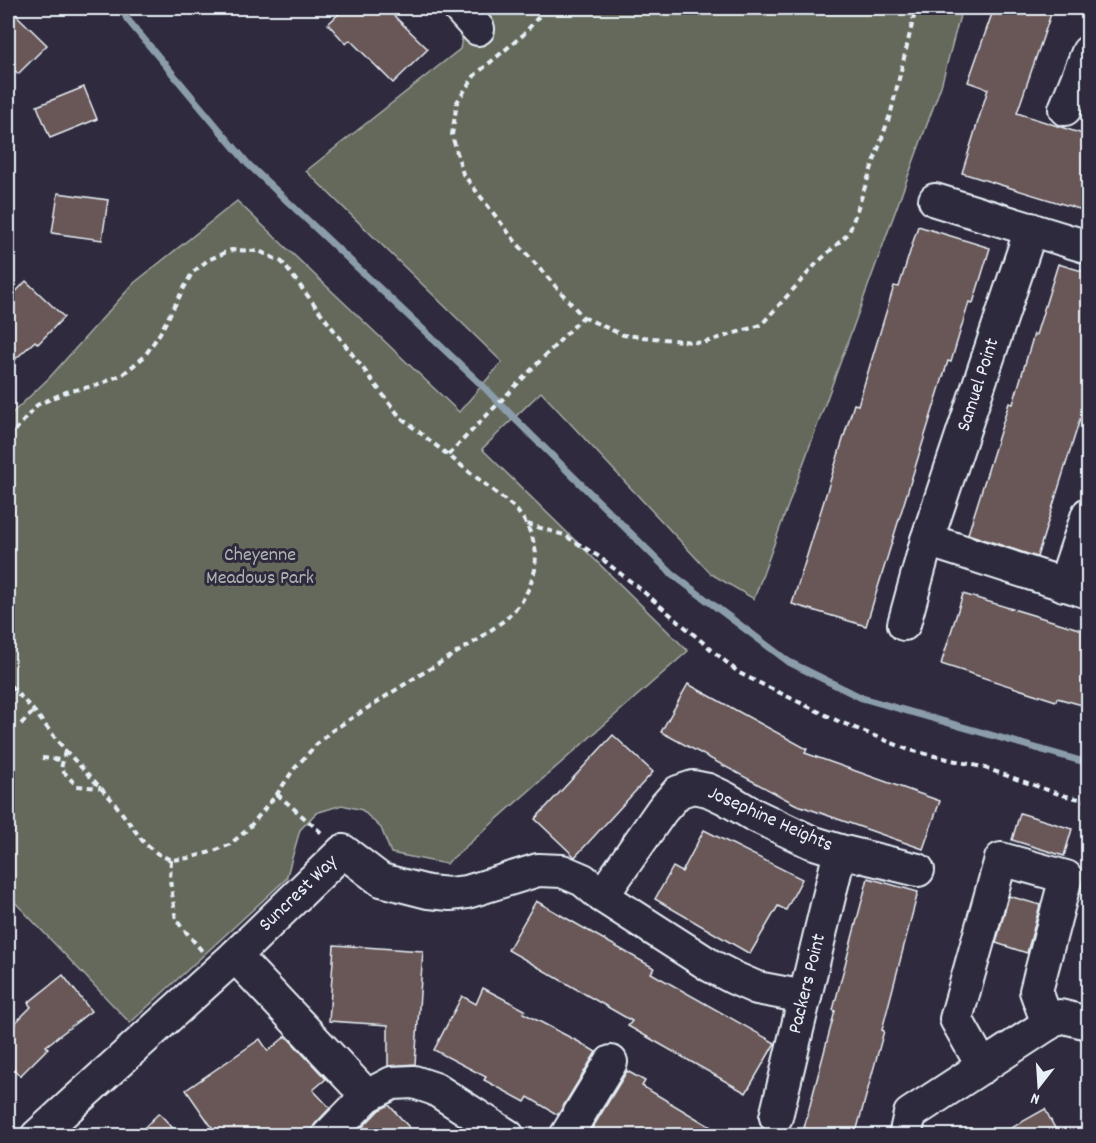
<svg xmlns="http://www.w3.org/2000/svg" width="1096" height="1143" font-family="Dekko,sans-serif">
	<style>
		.green { fill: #65695b; stroke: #a6adaa; stroke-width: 1.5 }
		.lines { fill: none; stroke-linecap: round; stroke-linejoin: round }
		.stream { stroke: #8b9dab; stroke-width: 7 }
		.building { fill: #695657; stroke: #e8f1f8; stroke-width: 1.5 }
		.minor-casing { stroke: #e8f1f8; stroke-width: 36 }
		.path { stroke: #e8f1f8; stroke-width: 4; stroke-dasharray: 6 4.5; stroke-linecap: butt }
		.minor { stroke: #2f2a3d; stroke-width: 32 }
		.labels { text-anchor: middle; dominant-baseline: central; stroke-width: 6; stroke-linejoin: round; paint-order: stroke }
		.street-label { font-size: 20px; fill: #e8f1f8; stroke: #2f2a3d }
		.park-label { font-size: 20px; fill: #adb4b1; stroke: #2f2a3d }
	</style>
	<rect width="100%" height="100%" fill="#2f2a3d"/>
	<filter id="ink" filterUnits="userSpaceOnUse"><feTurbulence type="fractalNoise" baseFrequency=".0167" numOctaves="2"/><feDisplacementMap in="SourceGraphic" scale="12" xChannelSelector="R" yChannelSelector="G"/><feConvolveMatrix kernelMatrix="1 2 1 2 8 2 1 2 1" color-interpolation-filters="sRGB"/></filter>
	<g filter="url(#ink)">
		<polygon class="green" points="468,8 962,8 941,86 754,599 711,574 541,392 482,449 688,651 446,864 391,853 381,828 362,810 342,805 316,813 300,830 286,879 130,1023 8,895 8,417 49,378 134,283 237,201 459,412 502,362 306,171 460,49"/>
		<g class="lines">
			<polyline class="stream" points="122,8 127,19 248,164 486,389 514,418 672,574 789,662 862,698 1088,763"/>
		</g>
		<g class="building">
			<polygon points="8,8 9,8 47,45 18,74 8,63"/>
			<polygon points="345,8 386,8 428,49 393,83 350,40 346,44 328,24"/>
			<polygon points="994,8 1053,8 1017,113 1089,136 1089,212 962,173 988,89 968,82"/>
			<polygon points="84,87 97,119 50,138 37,106"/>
			<polygon points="58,193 108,200 102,240 52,233"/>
			<polygon points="918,226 990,248 973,303 969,302 951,362 948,361 866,626 792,604 854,404 858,405 894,286 899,287"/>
			<polygon points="1058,264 1089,273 1089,404 1084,420 1080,419 1037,557 968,534 1009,403 1013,404 1034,334 1036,335"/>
			<polygon points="26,281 64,317 38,344 35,341 8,366 8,300"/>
			<polygon points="963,594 1089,632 1089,707 1057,698 1056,701 941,664"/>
			<polygon points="688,684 807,749 805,753 940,801 923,849 795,804 661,732"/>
			<polygon points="613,735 653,772 575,857 535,819"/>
			<polygon points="1020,813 1072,829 1064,856 1012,840"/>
			<polygon points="704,830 802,879 786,910 778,906 750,954 655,899 673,867 682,872"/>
			<polygon points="868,878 918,892 882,1030 884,1031 855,1136 833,1136 804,1128 835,1011 833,1010"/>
			<polygon points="1009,896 1040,905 1027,953 996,943"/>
			<polygon points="536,901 654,968 651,973 775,1043 746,1093 628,1026 632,1021 508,950"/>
			<polygon points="334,945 423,951 415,1064 388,1066 388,1025 329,1021"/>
			<polygon points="63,975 91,1011 46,1046 48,1048 20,1076 8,1063 8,1030 31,1007 28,1003"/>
			<polygon points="483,988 525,1010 523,1013 579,1042 596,1052 558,1115 528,1097 525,1102 484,1080 486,1077 434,1050 462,996 476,1004"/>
			<polygon points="286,1036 326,1079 313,1090 330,1108 315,1124 311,1131 311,1136 218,1136 186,1090 260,1039 268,1051"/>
			<polygon points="627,1071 645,1081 642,1086 726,1136 596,1136 590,1132"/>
			<polygon points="389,1105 417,1136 354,1136 379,1110"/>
			<polygon points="1045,1109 1059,1136 997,1136"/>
			<polygon points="159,1113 180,1136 136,1136"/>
		</g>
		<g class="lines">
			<g class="minor-casing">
				<g id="minor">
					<polyline points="459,8 478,29"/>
					<polyline points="1065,109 1088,52"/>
					<polyline points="935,200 1088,247"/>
					<polyline points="927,540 1088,592"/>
					<polyline points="1064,585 1088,514"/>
					<polyline points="904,624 927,540 1031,229"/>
					<polyline points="602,896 662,810 678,792 693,787 708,790 725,798 752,814 811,842 840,851 918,870"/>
					<polyline points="235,956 367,1096"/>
					<polyline points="983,1067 956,1019 1001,859 1066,877 1036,991 1048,1024"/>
					<polyline points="776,1117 840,851"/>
					<polyline points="37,1136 235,956 343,851 381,880 428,892 450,894 467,892 538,870 562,871 583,880 602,896 711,966 734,978 757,988 805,997"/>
					<polyline points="328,1136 367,1096 392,1083 414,1082 435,1089 508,1136"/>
					<polyline points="566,1136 611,1062"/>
					<polyline points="905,1136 910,1114 1060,1016 1088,1023"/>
				</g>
			</g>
			<g class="path">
				<polyline points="583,317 623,335 703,343 761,325 817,263 849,233 891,112 916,8"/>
				<polyline points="8,439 37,405 66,392 98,385 123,374 144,357 160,333 192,273 208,260 231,250 259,251 282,262 400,417 515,508 524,520 532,536 536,553 535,570 529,588 521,603 506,619 476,641 413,679 330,732 316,745 294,769 277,794 247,830 229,845 211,852 189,858 171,860 158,854 145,844 113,801 65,750 34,711 8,683"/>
				<polyline points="448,455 583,317 515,241 463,174 452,135 457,102 475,75 523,35 546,8"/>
				<polyline points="527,524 564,535 598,556 639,588 739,673 838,721 909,750 982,767 1062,795 1088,801"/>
				<polyline points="21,724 34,711"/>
				<polyline points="65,751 61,769 77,786 101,788"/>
				<polyline points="42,758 62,760"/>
				<polyline points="277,794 324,835"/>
				<polyline points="171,860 170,880 176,920 202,951"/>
			</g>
			<use href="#minor" class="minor"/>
		</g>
	</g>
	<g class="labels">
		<g class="street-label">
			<text transform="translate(979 385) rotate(-72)">Samuel Point</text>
			<text transform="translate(770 820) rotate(24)">Josephine Heights</text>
			<text transform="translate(299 894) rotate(-44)">Suncrest Way</text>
			<text transform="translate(808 984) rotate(-76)">Packers Point</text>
		</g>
		<g class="park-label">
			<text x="260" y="556">Cheyenne<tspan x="260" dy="23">Meadows Park</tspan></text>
		</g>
	</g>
	<rect width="1096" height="1143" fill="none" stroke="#2f2a3d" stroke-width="30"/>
	<rect x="15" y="15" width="1066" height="1113" fill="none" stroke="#e8f1f8" stroke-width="2" filter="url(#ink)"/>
	<g transform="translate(1039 1086) rotate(197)" stroke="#2f2a3d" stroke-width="4.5" paint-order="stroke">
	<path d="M0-4.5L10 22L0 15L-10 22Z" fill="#e8f1f8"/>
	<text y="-9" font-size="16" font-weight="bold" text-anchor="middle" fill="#e8f1f8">N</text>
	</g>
</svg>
